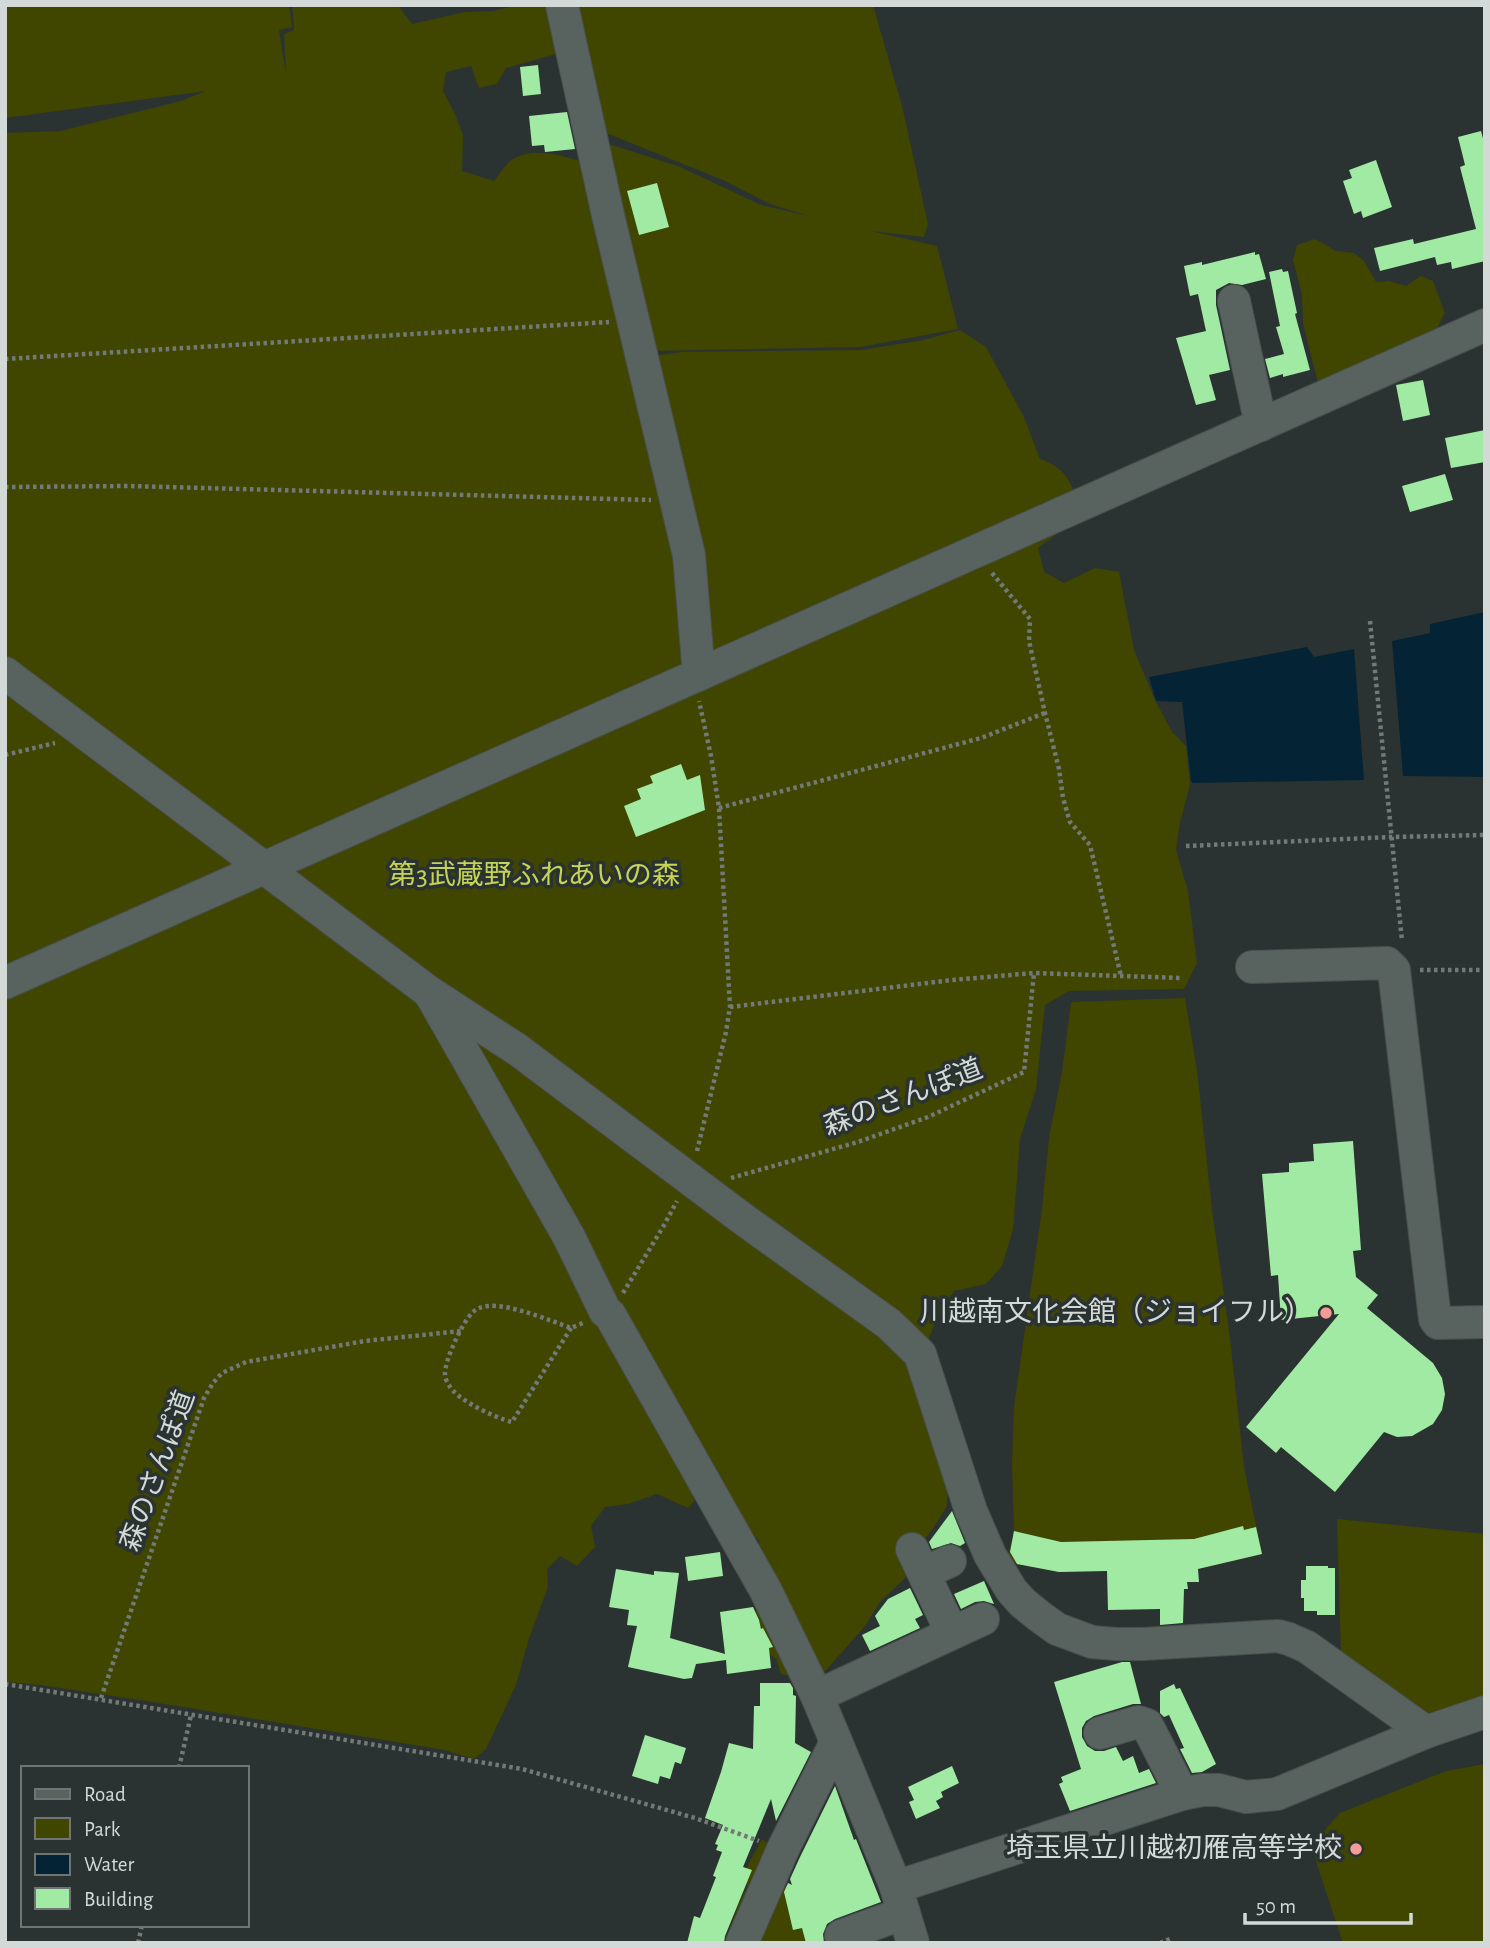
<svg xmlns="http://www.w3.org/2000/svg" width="1490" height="1948" font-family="'Alegreya Sans','Noto Sans JP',sans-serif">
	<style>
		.green { fill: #404500 }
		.water { fill: #042435 }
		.building { fill: #a0eaa3 }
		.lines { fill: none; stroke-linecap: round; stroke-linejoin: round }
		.minor-casing { stroke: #48504e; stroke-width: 34 }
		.path { stroke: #727977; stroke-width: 4.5; stroke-dasharray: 3.5 3.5; stroke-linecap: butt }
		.minor { stroke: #58625f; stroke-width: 32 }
		.poi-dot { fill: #f59c96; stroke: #2a3331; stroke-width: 2.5 }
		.labels { text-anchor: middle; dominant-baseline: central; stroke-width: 7; stroke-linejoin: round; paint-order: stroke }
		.park-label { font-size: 28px; fill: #c6d455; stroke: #2a3331 }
		.street-label { font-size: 28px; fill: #d3d9d7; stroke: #2a3331 }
		.poi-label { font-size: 28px; fill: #d3d9d7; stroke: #2a3331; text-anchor: end }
	</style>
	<rect width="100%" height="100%" fill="#2a3331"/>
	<g class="green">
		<path d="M5,5H289L292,27L279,30L286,75L284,34L294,30L292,5H398L412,24L465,12L493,11L519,5H873L902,106L928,224L924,237L871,231L937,246L958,329L860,347L646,351L599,141L678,166L761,205L809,216L770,204L723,180L596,129L570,50L506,68L497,84L479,88L471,66L446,72L443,91L455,114L463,135L462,171L494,181C499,175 503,168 508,163C529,144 565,156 588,164L635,358L682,352L862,350L923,340L960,330L986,347L1024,417L1040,459C1070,469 1073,488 1081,515L1038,548L1044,572L1064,583L1095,568L1119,572L1134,650L1155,700L1172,732L1186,746L1190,785L1180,822L1176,850L1188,891L1197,963L1184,989L1069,991L1045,1005L1036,1089L1020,1139L1013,1230L1002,1266L986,1284L954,1291L938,1317L928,1340L948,1479L947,1506L934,1527L908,1562L906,1577L880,1602L865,1626L827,1669L817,1677L801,1678L781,1674L776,1659L767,1652L755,1616L762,1571L759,1540L742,1524L711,1481L688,1508L657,1494L628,1504L605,1507L591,1526L595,1547L577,1566L560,1556L547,1569L548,1587L529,1638L516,1685L486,1749L474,1759L445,1750L140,1700L40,1685L5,1682V133L60,131L181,101L206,91L5,118Z"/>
		<polygon points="1315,239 1336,251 1354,253 1364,261 1376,282 1389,281 1406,286 1421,276 1433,281 1445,313 1439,324 1434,339 1318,383 1303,323 1302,294 1293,260 1297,245"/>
		<polygon points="1185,998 1197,1070 1212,1209 1230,1338 1244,1467 1262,1554 1198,1569 1059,1572 1007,1562 1014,1531 1012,1462 1014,1407 1042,1209 1049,1138 1062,1072 1071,1002"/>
		<polygon points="1337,1519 1485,1534 1485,1702 1427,1719 1341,1654"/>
		<polygon points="1485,1764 1485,1943 1343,1943 1311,1846 1340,1813 1446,1771"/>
		<polygon points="762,1839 778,1852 783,1879 809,1943 725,1943 738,1905 747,1887 744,1872"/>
	</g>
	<g class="water">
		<polygon points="1485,612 1485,777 1403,776 1392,641 1430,633 1430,624"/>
		<polygon points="1307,647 1314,657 1354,649 1364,780 1193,783 1191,781 1182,702 1156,701 1149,677"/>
	</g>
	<g class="building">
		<polygon points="538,65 541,94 523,96 520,67"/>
		<polygon points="567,112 575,149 545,152 544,145 532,146 529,116"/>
		<polygon points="1481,131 1485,146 1485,261 1452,269 1451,262 1437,265 1435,257 1380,271 1374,248 1413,239 1414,244 1476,229 1460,167 1465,165 1458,137"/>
		<polygon points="1376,160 1392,207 1363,218 1361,211 1354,214 1343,181 1352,178 1349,170"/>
		<polygon points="657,183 669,227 639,235 627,191"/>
		<polygon points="1255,252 1255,255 1259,254 1266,279 1242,285 1229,283 1216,290 1216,305 1230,370 1209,375 1216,400 1196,405 1176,338 1206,331 1198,294 1190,296 1184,266 1202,262 1202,265"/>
		<polygon points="1282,269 1283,272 1288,271 1297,313 1295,314 1310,370 1283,377 1283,374 1270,378 1265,359 1284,354 1276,327 1280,326 1269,272"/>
		<polygon points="1423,380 1430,415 1403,421 1396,385"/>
		<polygon points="1485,430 1485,462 1451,468 1445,438"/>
		<polygon points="1445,474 1453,500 1410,512 1402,486"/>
		<polygon points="681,764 687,780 700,775 705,810 636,837 624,806 641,799 637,789 653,783 650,776"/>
		<polygon points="1353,1141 1361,1250 1353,1251 1356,1277 1378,1295 1367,1308 1433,1363 1442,1378 1445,1394 1442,1410 1433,1424 1412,1436 1397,1437 1384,1432 1335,1492 1281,1447 1276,1453 1246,1427 1339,1314 1281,1320 1278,1275 1271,1276 1262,1174 1289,1172 1289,1163 1314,1161 1313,1144"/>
		<polygon points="952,1511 965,1543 960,1546 951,1543 932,1549 929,1542"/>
		<polygon points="1243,1526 1244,1530 1256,1527 1262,1554 1198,1569 1199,1582 1187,1582 1188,1589 1184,1589 1183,1623 1160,1625 1160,1609 1108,1610 1107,1571 1059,1572 1017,1564 1010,1552 1014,1531 1061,1542 1194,1539"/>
		<polygon points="720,1552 723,1576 688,1581 685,1557"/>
		<polygon points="1306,1566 1328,1566 1328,1568 1335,1568 1335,1615 1317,1615 1317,1611 1304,1611 1304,1598 1301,1598 1301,1580 1306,1580"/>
		<polygon points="616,1569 654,1575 654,1571 679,1573 670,1638 725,1654 720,1612 753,1607 759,1620 761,1629 763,1628 773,1647 769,1648 771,1668 727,1674 726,1660 696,1664 692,1678 684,1679 628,1667 637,1626 627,1625 629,1610 609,1607"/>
		<polygon points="984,1581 994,1604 984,1601 975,1602 961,1609 954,1594"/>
		<polygon points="910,1588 923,1615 915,1619 920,1628 870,1651 862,1635 880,1626 875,1616 888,1599"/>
		<polygon points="1122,1662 1130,1662 1141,1704 1133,1704 1094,1716 1086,1721 1082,1728 1082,1737 1087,1746 1095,1751 1104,1751 1116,1747 1123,1761 1133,1756 1139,1773 1149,1769 1156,1783 1070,1811 1059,1784 1063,1782 1061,1777 1081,1769 1054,1682"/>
		<polygon points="760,1683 790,1683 793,1688 793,1695 796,1696 795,1743 811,1752 776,1821 771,1799 743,1867 752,1870 725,1936 724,1943 687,1943 694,1916 700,1918 716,1877 713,1876 722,1852 716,1850 718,1845 715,1844 723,1825 705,1818 721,1772 729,1743 753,1749 754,1706 760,1706"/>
		<polygon points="1174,1684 1176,1689 1180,1688 1216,1764 1202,1772 1192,1773 1180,1749 1184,1748 1169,1715 1164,1717 1160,1713 1160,1691"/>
		<polygon points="645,1735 686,1748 681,1764 675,1762 670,1779 660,1776 658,1784 632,1776"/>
		<polygon points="952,1766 959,1783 941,1792 943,1797 936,1801 940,1808 916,1819 909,1802 914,1800 908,1787"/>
		<polygon points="835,1786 854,1840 856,1839 881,1902 835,1919 827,1924 823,1934 824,1943 806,1943 802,1928 793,1930 784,1892 788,1883 792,1885 790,1879 800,1857"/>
	</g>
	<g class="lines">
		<g class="minor-casing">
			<g id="minor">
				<polyline points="562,5 608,215 689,555 699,675"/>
				<polyline points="1234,301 1261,425"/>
				<polyline points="5,673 429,992 518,1050 743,1219 889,1324 920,1354 971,1511 990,1555 1012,1591 1023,1603 1039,1616 1057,1629 1092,1642 1116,1644 1143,1644 1278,1636 1289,1639 1307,1647 1426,1732"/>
				<polyline points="1252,967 1387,963 1394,970 1435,1319 1438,1323 1485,1322"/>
				<polyline points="5,983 1485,325"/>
				<polyline points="431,995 569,1237 605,1311 610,1315 766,1591 817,1696 840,1751 896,1887 913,1943"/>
				<polyline points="912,1549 952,1633"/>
				<polyline points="924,1573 950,1561"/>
				<polyline points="817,1696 983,1619"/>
				<polyline points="1100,1733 1138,1722 1147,1725 1182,1794"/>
				<polyline points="896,1887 1182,1794 1202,1790 1219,1790 1246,1797 1277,1794 1426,1732 1485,1712"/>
				<polyline points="841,1936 904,1913"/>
				<polyline points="742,1943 783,1849 836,1742"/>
			</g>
		</g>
		<g class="path">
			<polyline points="5,359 609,322"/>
			<polyline points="5,487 129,486 651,500"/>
			<polyline points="992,573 1030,619 1029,641 1045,713 1059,769 1063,798 1070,822 1090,845 1121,976"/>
			<polyline points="1370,621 1402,941"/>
			<polyline points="5,755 55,743"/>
			<polyline points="719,808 981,738 1045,713"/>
			<polyline points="1186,846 1391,837 1485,835"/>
			<polyline points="1420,970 1485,970"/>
			<polyline points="730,1007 952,980 1034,973 1182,978"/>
			<polyline points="697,1151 726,1032 730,1007 719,808 711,756 699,701"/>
			<polyline points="731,1178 858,1142 928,1117 1024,1072 1034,973"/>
			<polyline points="623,1293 663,1227 677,1201"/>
			<path d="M571,1328L512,1422C496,1418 456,1400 449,1385C447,1382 445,1378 445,1375C444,1361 463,1321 473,1312C477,1308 482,1307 488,1306C510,1304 549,1320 571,1328L583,1323"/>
			<polyline points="5,1684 522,1769 695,1818 759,1841"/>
			<polyline points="101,1698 204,1398 213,1383 222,1373 246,1362 365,1341 461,1331"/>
			<polyline points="179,1768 191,1715"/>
			<polyline points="138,1943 142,1925"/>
			<polyline points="1160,1943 1170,1939"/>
		</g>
		<use href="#minor" class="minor"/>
	</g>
	<g class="poi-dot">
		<circle cx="1326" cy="1313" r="7"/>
		<circle cx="1356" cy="1849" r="7"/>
	</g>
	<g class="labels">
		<g class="park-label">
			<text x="534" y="876">第3武蔵野ふれあいの森</text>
		</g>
		<g class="street-label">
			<text transform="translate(903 1098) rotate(-21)">森のさんぽ道</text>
			<text transform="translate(158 1471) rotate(-70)">森のさんぽ道</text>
		</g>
		<g class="poi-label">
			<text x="1312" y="1313">川越南文化会館（ジョイフル）</text>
			<text x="1342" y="1849">埼玉県立川越初雁高等学校</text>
		</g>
	</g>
	<rect width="1490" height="1948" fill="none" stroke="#d3d9d7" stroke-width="14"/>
	<rect x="21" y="1766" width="228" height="161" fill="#2a3331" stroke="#6e7573" stroke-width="2"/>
	<rect x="35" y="1789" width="35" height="10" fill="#58625f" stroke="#6e7573" stroke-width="2"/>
	<text x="84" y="1801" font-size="21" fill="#d3d9d7">Road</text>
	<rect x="35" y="1818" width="35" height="21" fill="#404500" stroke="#6e7573" stroke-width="2"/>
	<text x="84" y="1836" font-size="21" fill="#d3d9d7">Park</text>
	<rect x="35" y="1854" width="35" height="21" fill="#042435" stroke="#6e7573" stroke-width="2"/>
	<text x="84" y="1871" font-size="21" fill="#d3d9d7">Water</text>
	<rect x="35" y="1888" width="35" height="21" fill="#a0eaa3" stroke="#6e7573" stroke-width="2"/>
	<text x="84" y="1906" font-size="21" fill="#d3d9d7">Building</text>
	<path d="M1245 1913v10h166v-10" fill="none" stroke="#d3d9d7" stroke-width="3.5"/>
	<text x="1256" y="1913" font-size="21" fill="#d3d9d7" stroke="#2a3331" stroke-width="5" paint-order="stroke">50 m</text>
</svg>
